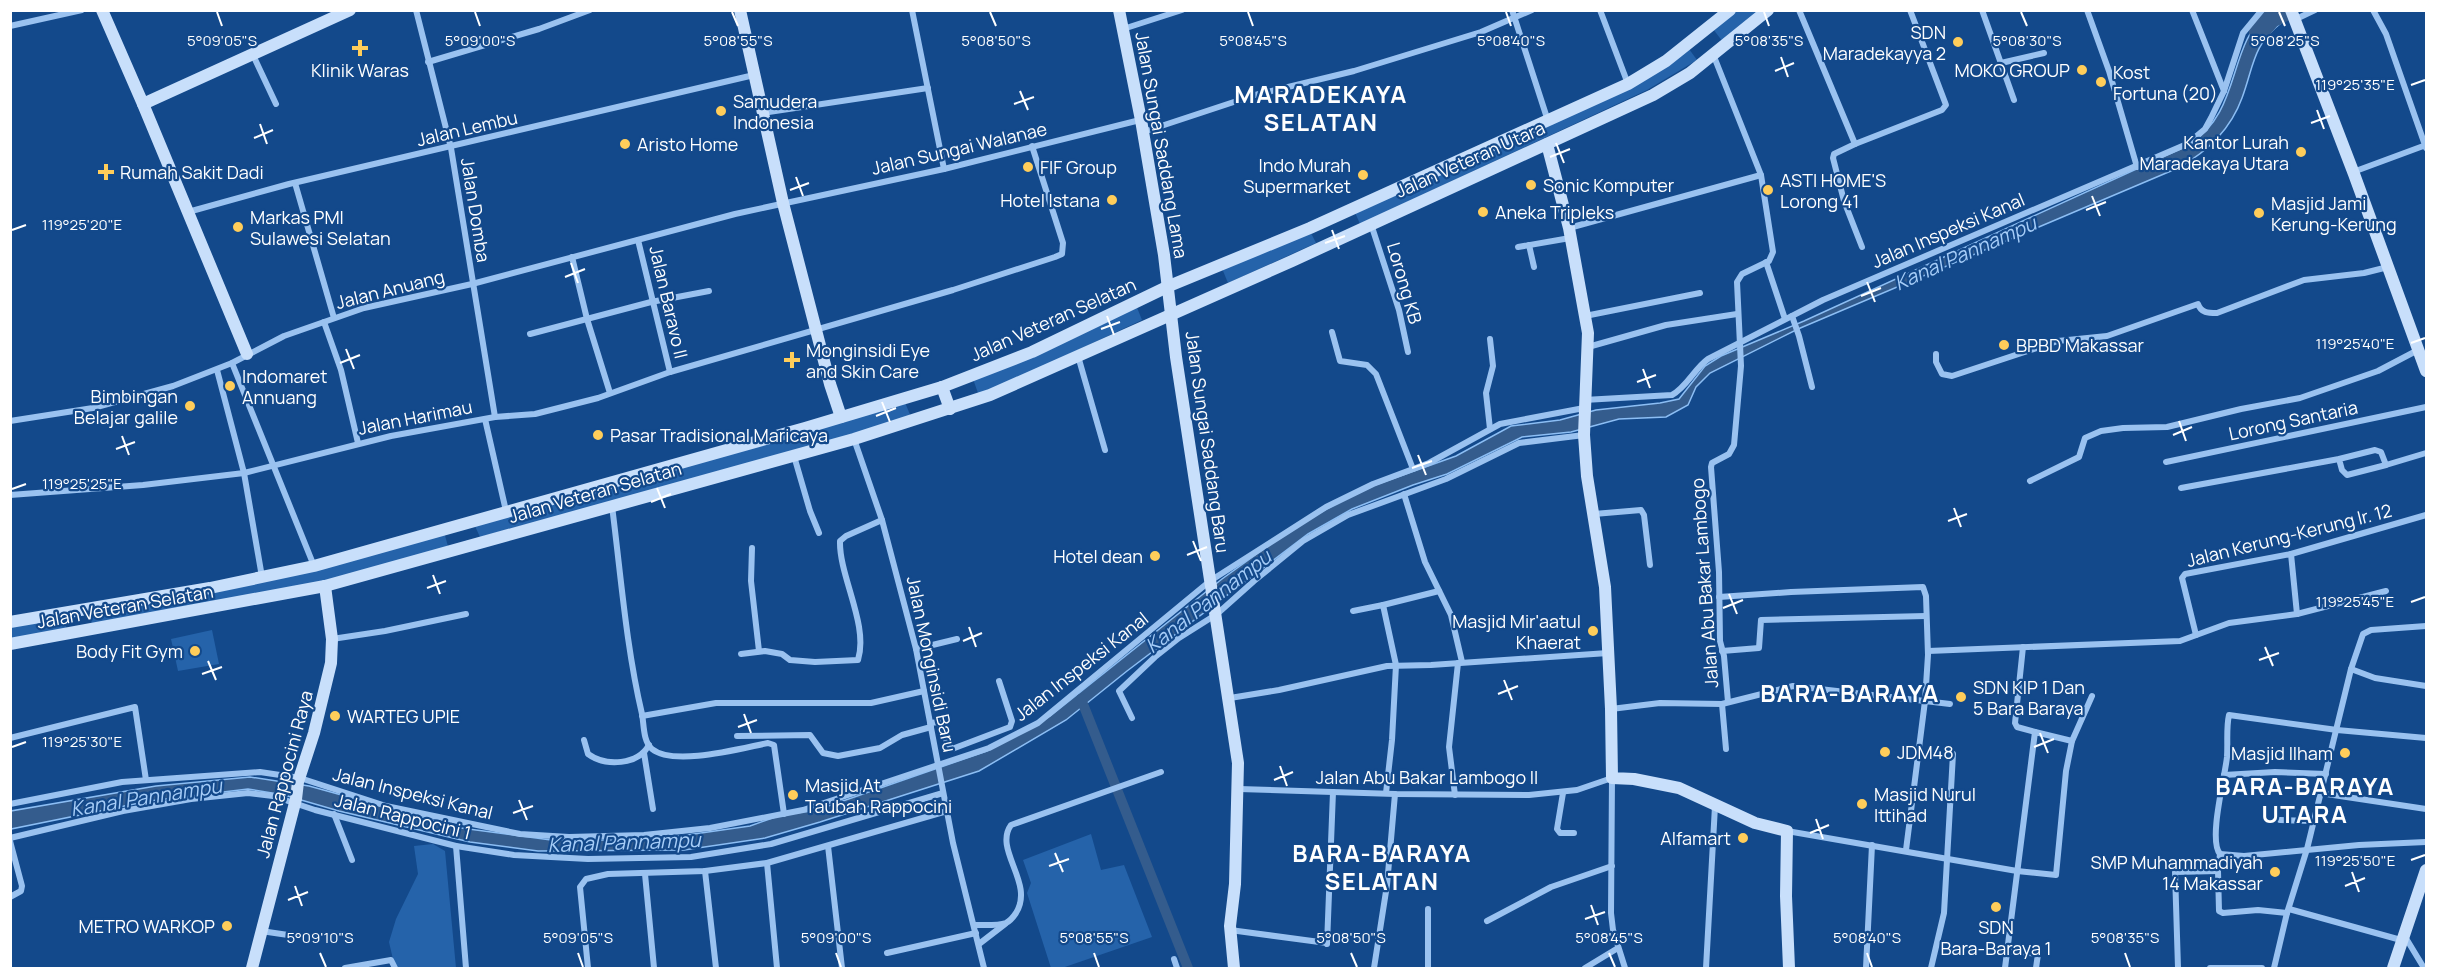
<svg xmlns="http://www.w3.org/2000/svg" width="2437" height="979" font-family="Manrope,sans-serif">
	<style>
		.green { fill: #2563aa }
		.water { fill: #345c8d; stroke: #8cbef4; stroke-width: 1.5 }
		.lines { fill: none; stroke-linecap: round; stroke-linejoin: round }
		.canal { stroke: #345c8d; stroke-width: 10 }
		.river { stroke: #345c8d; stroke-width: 20 }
		.street { stroke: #9ac2f0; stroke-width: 6 }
		.secondary { stroke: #c8dffb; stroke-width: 12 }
		.ticks { fill: none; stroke: #fff; stroke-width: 2 }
		.poi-dot { fill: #ffcd5a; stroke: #13498b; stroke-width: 2 }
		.labels { text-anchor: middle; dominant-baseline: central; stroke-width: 4.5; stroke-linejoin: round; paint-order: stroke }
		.poi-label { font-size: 18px; fill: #fff; stroke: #13498b; text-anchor: start }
		.street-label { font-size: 18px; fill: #fff; stroke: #13498b }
		.water-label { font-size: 20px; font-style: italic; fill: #a6cdf8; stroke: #13498b }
		.district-label { font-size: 24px; font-weight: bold; letter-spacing: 1.5px; fill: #fff; stroke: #13498b }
		.ticks-label { font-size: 15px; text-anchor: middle; fill: #fff; stroke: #13498b; stroke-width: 4.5; stroke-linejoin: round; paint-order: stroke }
	</style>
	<rect width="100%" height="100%" fill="#13498b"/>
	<g class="green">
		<polygon points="1737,11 1764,11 1723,42 1713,29"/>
		<polygon points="1689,49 1697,60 1647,90 1360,224 1354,210"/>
		<polygon points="1310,231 1316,243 1228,283 1221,266"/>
		<polygon points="1136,305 1142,320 990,391 978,393 973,379"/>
		<polygon points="904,400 911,417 852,436 480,537 474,524"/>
		<polygon points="444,532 449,550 326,585 92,626 90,610"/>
		<polygon points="63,616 68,633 11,641 11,624"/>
		<polygon points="212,630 219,664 178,671 171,639"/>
		<polygon points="1091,834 1101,870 1124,865 1152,937 1062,968 1051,968 1027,893 1031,883 1023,860"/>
		<polygon points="433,844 445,851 456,968 395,968 389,942 396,919 418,874 414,846"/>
	</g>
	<path class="water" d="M2269,11H2277L2281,23C2252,46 2254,66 2242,98C2230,131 2207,152 2178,168L1798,329L1710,373L1696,387L1688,405L1666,417L1619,419L1571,432L1522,437L1447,474L1413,485L1352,509L1308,534L1127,671L1066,720L979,771L820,822L765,838L684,850L538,851L470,842L339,811L284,795L248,789L149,801L11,829V811L156,786L250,777L309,786L461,828L551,840H652L750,826L784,814L814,811L987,751L1050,716L1222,579L1291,529L1339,502L1375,485L1456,456L1511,426L1560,420L1596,410L1660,403L1679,399L1705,366L1721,356L1804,321L2189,145C2243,110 2226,46 2269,11Z"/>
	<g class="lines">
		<polyline class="canal" points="1081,699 1188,968"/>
		<polyline class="river" points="2259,32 2271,18 2287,10"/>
		<g class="street">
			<polyline points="416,10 451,148 495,417"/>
			<polyline points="912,10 944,169"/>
			<polyline points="1512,10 1548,121"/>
			<polyline points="1600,10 1628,84"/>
			<polyline points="1799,10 1855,144 1942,110 1946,105 1910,10"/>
			<polyline points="1982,10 2014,100"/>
			<polyline points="2087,10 2109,71 2137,167"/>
			<polyline points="2192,10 2224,91"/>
			<polyline points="2373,10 2386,34 2426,148"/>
			<polyline points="2294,20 2315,10"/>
			<polyline points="10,26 82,10"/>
			<polyline points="1123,29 1182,10"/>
			<polyline points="1713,54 1761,175 1773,252 1769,261 1742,274 1737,282 1741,366 1734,445 1729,454 1712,463 1711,467 1719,572 1720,641 1724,656 1728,702"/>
			<polyline points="253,55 276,104"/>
			<polyline points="428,62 539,29 590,10"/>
			<polyline points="2001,63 2044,53"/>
			<polyline points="762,113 928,88"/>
			<polyline points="1143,132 1255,95 1354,71 1481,32 1532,10"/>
			<polyline points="1855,144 1834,154 1833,158 1844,201 1862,247"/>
			<polyline points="2353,172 2426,145"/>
			<polyline points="295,183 334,318"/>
			<polyline points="188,212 289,184 754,75"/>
			<polyline points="1371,224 1399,310 1408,352"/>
			<polyline points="1569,228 1761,175"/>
			<polyline points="638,240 670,372"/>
			<polyline points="1529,245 1534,267"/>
			<polyline points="1518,247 1570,238"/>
			<polyline points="572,257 587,319 610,393"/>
			<polyline points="1766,262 1785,319"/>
			<polyline points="1585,316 1700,293"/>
			<polyline points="1792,316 1799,336 1812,387"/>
			<polyline points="324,322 341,370 358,443"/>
			<polyline points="1332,332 1340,361 1367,365 1376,374 1413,469"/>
			<polyline points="530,334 651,302 709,291"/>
			<polyline points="1588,347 1666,325 1737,314"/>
			<path d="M1936,354V362L1942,374L1952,376L2058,341L2107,336L2198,304C2201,313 2208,313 2217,313L2304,280L2364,273L2388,267"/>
			<polyline points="1078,356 1105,450"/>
			<polyline points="232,363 314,566"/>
			<polyline points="217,370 244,473 262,577"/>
			<path d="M1584,400L1672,395C1687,387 1694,369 1708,359L1823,300L2187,144L2205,129L2211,118L2224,91L2243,33L2262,10"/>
			<polyline points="485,419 506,511"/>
			<polyline points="10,421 93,408 173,386 232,363 284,336 364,308 472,284 735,214 944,169 1140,120"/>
			<polyline points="1490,429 1486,393 1493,366 1490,339"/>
			<polyline points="854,439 882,520 916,649 953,843 984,968"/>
			<polyline points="794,456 810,511 819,533"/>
			<polyline points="2166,462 2426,407"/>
			<polyline points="2386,465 2426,453"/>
			<polyline points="2030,481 2079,457 2085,438 2101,431 2123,428 2167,427 2241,409 2300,398 2378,371 2418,350"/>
			<polyline points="2181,488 2339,459 2375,450 2381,452 2386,465 2347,475 2342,470 2339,459"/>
			<polyline points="1404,494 1425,562 1451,615 1462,662"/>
			<polyline points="10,495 143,485 244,473 391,436 495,417 535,414 598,398 670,372 953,290 1055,257 1062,254 1063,243 1032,146"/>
			<path d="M612,506C621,576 626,646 642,714C644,724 643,742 652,749C674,767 742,748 768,743L774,745L784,814"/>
			<polyline points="1594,514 1641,510 1644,515 1650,565"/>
			<polyline points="752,548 751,581 759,651"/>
			<polyline points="2291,554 2297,614"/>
			<polyline points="1383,605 1439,591"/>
			<polyline points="1353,611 1383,605 1396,665 1392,740 1386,793"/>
			<polyline points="2196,635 2182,578 2185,574 2291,554 2426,515"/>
			<polyline points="332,639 385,631 466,614"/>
			<polyline points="2023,647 2015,723 2017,727 2035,732"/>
			<polyline points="916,649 957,639"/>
			<polyline points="1722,651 1759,648 1761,620 1926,616"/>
			<polyline points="1928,651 2180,641 2229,623 2297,614 2386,591"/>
			<path d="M741,654L765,651L782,654L790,660L815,662L858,660C869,625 839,576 840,541L846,536L882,520"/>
			<polyline points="2351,669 2375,678 2426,686"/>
			<polyline points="1230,698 1279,690 1387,666 1431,665 1608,653"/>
			<polyline points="1722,704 1726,749"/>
			<polyline points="1611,709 1660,703 1722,704 1793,686 1925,701 1928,655 1926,596 1923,587 1791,592 1719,597"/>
			<polyline points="642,716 716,703 871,703 924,691"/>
			<polyline points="1132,718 1119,691 1155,657 1179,638 1217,614 1254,581 1303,541 1348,515 1446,479 1519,443 1584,435"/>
			<polyline points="930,723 939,722 947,742 952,749 1010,727 1012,721 999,681"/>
			<polyline points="737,736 810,735 823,753 838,756 880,748 902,735 931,727"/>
			<polyline points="10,738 135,707 146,780"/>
			<path d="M584,740L588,754C606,767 638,765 649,745"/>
			<polyline points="644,753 653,809"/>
			<polyline points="2224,775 2275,772 2326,774"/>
			<polyline points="1239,789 1395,794 1529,795 1577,790 1612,778 1611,913 1613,930 1625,968"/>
			<polyline points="1563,793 1557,829 1560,833 1574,833"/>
			<polyline points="2320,793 2426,809"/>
			<polyline points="1455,795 1449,747 1458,663"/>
			<polyline points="10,804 122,782 260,772 300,778 386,806 520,834 569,837 644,835 710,828 803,810 989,748 1038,723 1210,581 1326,507 1373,484 1429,463 1500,424 1584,408"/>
			<polyline points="334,814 352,860"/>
			<polyline points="2280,820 2313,821"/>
			<polyline points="1787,831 2017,871 2056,875 2066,771 2072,741 2092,696"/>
			<polyline points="10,838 123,811 191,799 248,793 273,796 315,810 456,846 514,855 588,859 691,857 771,844 943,793"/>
			<polyline points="10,841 22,886 21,891 10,897"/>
			<polyline points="456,846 466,968"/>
			<polyline points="828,846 842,968"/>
			<polyline points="1906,850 1925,701 1950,704"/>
			<path d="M2220,854C2208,840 2225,777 2227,757C2228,743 2226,728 2229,715L2337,730L2426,738"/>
			<polyline points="767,863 777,968"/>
			<polyline points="705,871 716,968"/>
			<polyline points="2218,871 2219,911 2223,913 2258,910 2287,913"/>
			<polyline points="645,874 654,968"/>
			<polyline points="2289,909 2401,940"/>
			<polyline points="1487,921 1551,887 1612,866"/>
			<path d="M974,925C983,925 998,926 1006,923C1010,921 1014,916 1016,913C1035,883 993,850 1011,825L1161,772"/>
			<polyline points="1230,930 1327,943"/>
			<polyline points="261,931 295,936"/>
			<polyline points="2404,935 2424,968"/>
			<polyline points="979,944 1005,924"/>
			<polyline points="1327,944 1333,792"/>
			<polyline points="2008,951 2038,954 2036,968"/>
			<polyline points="887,953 976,933"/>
			<polyline points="1174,959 1177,968"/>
			<polyline points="345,968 391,960 395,968"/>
			<polyline points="588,968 580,887 586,879 608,874 705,871 767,863 947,811"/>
			<polyline points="1374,968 1387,885 1395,794"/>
			<polyline points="1428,968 1428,909"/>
			<polyline points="1585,968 1618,948"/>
			<polyline points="1706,968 1715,806"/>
			<polyline points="1866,968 1872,845"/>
			<polyline points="1931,968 1944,913 1953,754"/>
			<polyline points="2005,968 2035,732 2072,741"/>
			<polyline points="2178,968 2175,872 2218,871 2220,854 2244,856 2359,845 2426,842"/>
			<polyline points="2210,968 2262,968"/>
			<polyline points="2274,968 2287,913 2307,849 2351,669 2363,634 2371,630 2426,626"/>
		</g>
		<g class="secondary">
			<polyline points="102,10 143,104 247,354"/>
			<polyline points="740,10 783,203 830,384 841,417"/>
			<polyline points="1119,10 1141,120 1164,255 1176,357 1238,763 1235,884 1230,926 1234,968"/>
			<polyline points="2291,10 2354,174 2426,371"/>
			<polyline points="143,104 350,10"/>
			<polyline points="1547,144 1569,228 1588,333 1584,435 1587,476 1605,587 1611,709 1612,778 1634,779 1679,788 1755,823 1787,831 1786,896 1789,968"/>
			<polyline points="942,387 950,409"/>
			<polyline points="10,622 210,588 314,566 805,428 942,387 1032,352 1169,286 1310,228 1628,84 1666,61 1730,10"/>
			<polyline points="10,644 325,586 854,439 990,395 1292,261 1653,95 1690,73 1768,10"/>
			<polyline points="252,968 296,799 298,782 314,733 331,663 332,639 325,586"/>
			<polyline points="2393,968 2426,870"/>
		</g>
	</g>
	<path class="ticks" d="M217,12L222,26M475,12L480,26M732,12L738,26M990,12L996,26M1248,12L1253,26M1506,12L1511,26M1764,12L1769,26M2021,12L2027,26M2279,12L2285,26M1781,57L1788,77M1775,71L1794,63M2411,85L2425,80M1020,91L1028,110M1014,104L1034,97M2317,110L2324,129M2311,123L2330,116M260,124L267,144M254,138L273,130M1556,143L1564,163M1550,157L1570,149M796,177L803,196M790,190L809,183M2092,196L2100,216M2086,210L2106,202M12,230L26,225M1332,230L1339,249M1325,243L1345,236M571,263L578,283M565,277L585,269M1867,282L1875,302M1861,296L1881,288M1107,316L1114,335M1101,329L1120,322M2411,343L2425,338M346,349L354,369M340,363L360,355M1643,369L1650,388M1637,382L1656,375M882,402L890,422M876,416L896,408M2179,421L2186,441M2173,435L2192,427M122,436L129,455M116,449L135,442M1418,455L1426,475M1412,468L1432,461M657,488L665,508M12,489L26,484M651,502L671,494M1954,508L1961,527M1948,521L1967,514M1193,541L1201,561M1187,555L1207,547M433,575L440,594M427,588L446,581M1729,594L1737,614M2411,602L2425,597M1723,608L1743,600M969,627L976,647M963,641L982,633M2265,647L2273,666M2259,660L2279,653M208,661L216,680M202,674L222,667M1504,680L1512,700M1498,694L1518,686M744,714L751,733M738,727L757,720M2040,733L2048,753M12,747L26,742M2034,747L2054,739M1280,766L1287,786M1274,780L1293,772M519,800L527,820M513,813L533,806M1816,819L1823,839M1810,833L1829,825M1055,853L1063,872M2411,860L2425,855M1049,866L1069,859M2352,872L2359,892M295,886L302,906M2345,886L2365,878M288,900L308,892M1591,905L1598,925M1585,919L1605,912M320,953L326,967M578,953L583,967M836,953L841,967M1094,953L1099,967M1351,953L1357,967M1609,953L1615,967M1867,953L1872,967M2125,953L2130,967"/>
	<g class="poi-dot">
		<circle cx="1958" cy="42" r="6"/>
		<path d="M357 39h6v6h6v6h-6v6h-6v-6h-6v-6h6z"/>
		<circle cx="2082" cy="70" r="6"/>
		<circle cx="2101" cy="82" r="6"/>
		<circle cx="721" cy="111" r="6"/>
		<circle cx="625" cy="144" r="6"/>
		<circle cx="2301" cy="152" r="6"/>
		<circle cx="1028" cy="167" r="6"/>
		<path d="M103 163h6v6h6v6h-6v6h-6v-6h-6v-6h6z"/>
		<circle cx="1363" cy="175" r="6"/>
		<circle cx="1531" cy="185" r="6"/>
		<circle cx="1768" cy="190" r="6"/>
		<circle cx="1112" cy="200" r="6"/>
		<circle cx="1483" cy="212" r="6"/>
		<circle cx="2259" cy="213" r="6"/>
		<circle cx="238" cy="227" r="6"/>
		<circle cx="2004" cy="345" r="6"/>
		<path d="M789 351h6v6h6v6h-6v6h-6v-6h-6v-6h6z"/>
		<circle cx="230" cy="386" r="6"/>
		<circle cx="190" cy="406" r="6"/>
		<circle cx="598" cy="435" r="6"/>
		<circle cx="1155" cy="556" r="6"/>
		<circle cx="1593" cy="631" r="6"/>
		<circle cx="195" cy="651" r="6"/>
		<circle cx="1961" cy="697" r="6"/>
		<circle cx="335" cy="716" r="6"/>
		<circle cx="1885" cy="752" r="6"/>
		<circle cx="2345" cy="753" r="6"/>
		<circle cx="793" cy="795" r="6"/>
		<circle cx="1862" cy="804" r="6"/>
		<circle cx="1743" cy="838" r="6"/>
		<circle cx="2275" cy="872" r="6"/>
		<circle cx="1996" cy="907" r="6"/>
		<circle cx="227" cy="926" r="6"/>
	</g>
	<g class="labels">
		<g class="poi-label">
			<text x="1946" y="32" text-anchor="end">SDN<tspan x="1946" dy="21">Maradekayya 2</tspan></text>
			<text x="360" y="70" text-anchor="middle">Klinik Waras</text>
			<text x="2070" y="70" text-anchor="end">MOKO GROUP</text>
			<text x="2113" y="72">Kost<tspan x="2113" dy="21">Fortuna (20)</tspan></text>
			<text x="733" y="101">Samudera<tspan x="733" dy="21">Indonesia</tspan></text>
			<text x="2289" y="142" text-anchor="end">Kantor Lurah<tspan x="2289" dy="21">Maradekaya Utara</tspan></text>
			<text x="637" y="144">Aristo Home</text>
			<text x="1351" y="165" text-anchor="end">Indo Murah<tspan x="1351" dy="21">Supermarket</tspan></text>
			<text x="1040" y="167">FIF Group</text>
			<text x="120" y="172">Rumah Sakit Dadi</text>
			<text x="1780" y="180">ASTI HOME'S<tspan x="1780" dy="21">Lorong 41</tspan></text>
			<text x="1543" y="185">Sonic Komputer</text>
			<text x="1100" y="200" text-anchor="end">Hotel Istana</text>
			<text x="2271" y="203">Masjid Jami<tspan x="2271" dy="21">Kerung-Kerung</tspan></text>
			<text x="1495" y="212">Aneka Tripleks</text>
			<text x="250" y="217">Markas PMI<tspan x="250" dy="21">Sulawesi Selatan</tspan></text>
			<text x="2016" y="345">BPBD Makassar</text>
			<text x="806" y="350">Monginsidi Eye<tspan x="806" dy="21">and Skin Care</tspan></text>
			<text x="242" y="376">Indomaret<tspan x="242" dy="21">Annuang</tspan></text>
			<text x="178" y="396" text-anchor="end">Bimbingan<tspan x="178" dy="21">Belajar galile</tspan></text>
			<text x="610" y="435">Pasar Tradisional Maricaya</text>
			<text x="1143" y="556" text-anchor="end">Hotel dean</text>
			<text x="1581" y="621" text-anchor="end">Masjid Mir'aatul<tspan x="1581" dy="21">Khaerat</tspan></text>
			<text x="183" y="651" text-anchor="end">Body Fit Gym</text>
			<text x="1973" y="687">SDN KIP 1 Dan<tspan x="1973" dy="21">5 Bara Baraya</tspan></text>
			<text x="347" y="716">WARTEG UPIE</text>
			<text x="1897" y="752">JDM48</text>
			<text x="2333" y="753" text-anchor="end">Masjid Ilham</text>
			<text x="805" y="785">Masjid At<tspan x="805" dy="21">Taubah Rappocini</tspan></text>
			<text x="1874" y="794">Masjid Nurul<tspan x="1874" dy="21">Ittihad</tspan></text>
			<text x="1731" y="838" text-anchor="end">Alfamart</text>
			<text x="2263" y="862" text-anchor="end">SMP Muhammadiyah<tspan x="2263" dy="21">14 Makassar</tspan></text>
			<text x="215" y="926" text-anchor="end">METRO WARKOP</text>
			<text x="1996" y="927" text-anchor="middle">SDN<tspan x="1996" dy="21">Bara-Baraya 1</tspan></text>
		</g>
		<g class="street-label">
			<text transform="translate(467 128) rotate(-13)">Jalan Lembu</text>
			<text transform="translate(1162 145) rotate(80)">Jalan Sungai Saddang Lama</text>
			<text transform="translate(959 148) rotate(-13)">Jalan Sungai Walanae</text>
			<text transform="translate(1470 159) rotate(-24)">Jalan Veteran Utara</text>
			<text transform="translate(476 210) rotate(81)">Jalan Domba</text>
			<text transform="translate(1948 230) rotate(-23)">Jalan Inspeksi Kanal</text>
			<text transform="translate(1405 283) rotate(74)">Lorong KB</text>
			<text transform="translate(390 289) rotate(-14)">Jalan Anuang</text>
			<text transform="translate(669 302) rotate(77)">Jalan Baravo II</text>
			<text transform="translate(1053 319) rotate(-24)">Jalan Veteran Selatan</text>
			<text transform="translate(415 417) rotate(-11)">Jalan Harimau</text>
			<text transform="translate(2293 420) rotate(-12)">Lorong Santaria</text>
			<text transform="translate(1208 442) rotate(82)">Jalan Sungai Saddang Baru</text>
			<text transform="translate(595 492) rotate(-16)">Jalan Veteran Selatan</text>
			<text transform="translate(2289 535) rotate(-14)">Jalan Kerung-Kerung lr. 12</text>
			<text transform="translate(1704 583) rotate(-94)">Jalan Abu Bakar Lambogo</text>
			<text transform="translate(125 606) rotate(-10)">Jalan Veteran Selatan</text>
			<text transform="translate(932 664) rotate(78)">Jalan Monginsidi Baru</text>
			<text transform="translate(1081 666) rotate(-38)">Jalan Inspeksi Kanal</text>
			<text transform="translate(284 774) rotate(-75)">Jalan Rappocini Raya</text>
			<text x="1427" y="777">Jalan Abu Bakar Lambogo II</text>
			<text transform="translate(413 793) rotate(14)">Jalan Inspeksi Kanal</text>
			<text transform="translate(403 816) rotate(14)">Jalan Rappocini 1</text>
		</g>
		<g class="water-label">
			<text transform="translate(1965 253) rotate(-24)">Kanal Pannampu</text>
			<text transform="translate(1208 601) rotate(-38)">Kanal Pannampu</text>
			<text transform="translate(146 797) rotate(-9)">Kanal Pannampu</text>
			<text transform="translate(624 842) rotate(-2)">Kanal Pannampu</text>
		</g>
		<g class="district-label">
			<text x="1321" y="93">MARADEKAYA<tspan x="1321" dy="28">SELATAN</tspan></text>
			<text x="1850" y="692">BARA-BARAYA</text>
			<text x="2305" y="785">BARA-BARAYA<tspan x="2305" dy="28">UTARA</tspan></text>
			<text x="1382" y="852">BARA-BARAYA<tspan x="1382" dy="28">SELATAN</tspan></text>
		</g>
	</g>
	<g class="ticks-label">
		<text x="222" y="46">5°09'05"S</text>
		<text x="480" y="46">5°09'00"S</text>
		<text x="738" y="46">5°08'55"S</text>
		<text x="996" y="46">5°08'50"S</text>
		<text x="1253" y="46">5°08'45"S</text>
		<text x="1511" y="46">5°08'40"S</text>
		<text x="1769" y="46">5°08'35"S</text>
		<text x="2027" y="46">5°08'30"S</text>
		<text x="2285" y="46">5°08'25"S</text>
		<text x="2355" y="90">119°25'35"E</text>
		<text x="82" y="230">119°25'20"E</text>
		<text x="2355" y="349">119°25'40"E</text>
		<text x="82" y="489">119°25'25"E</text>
		<text x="2355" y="607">119°25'45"E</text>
		<text x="82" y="747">119°25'30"E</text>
		<text x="2355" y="866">119°25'50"E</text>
		<text x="320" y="943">5°09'10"S</text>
		<text x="578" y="943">5°09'05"S</text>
		<text x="836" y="943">5°09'00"S</text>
		<text x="1094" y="943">5°08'55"S</text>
		<text x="1351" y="943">5°08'50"S</text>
		<text x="1609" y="943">5°08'45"S</text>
		<text x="1867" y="943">5°08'40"S</text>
		<text x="2125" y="943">5°08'35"S</text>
	</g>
	<rect width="2437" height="979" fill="none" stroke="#ffffff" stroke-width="24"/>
</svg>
